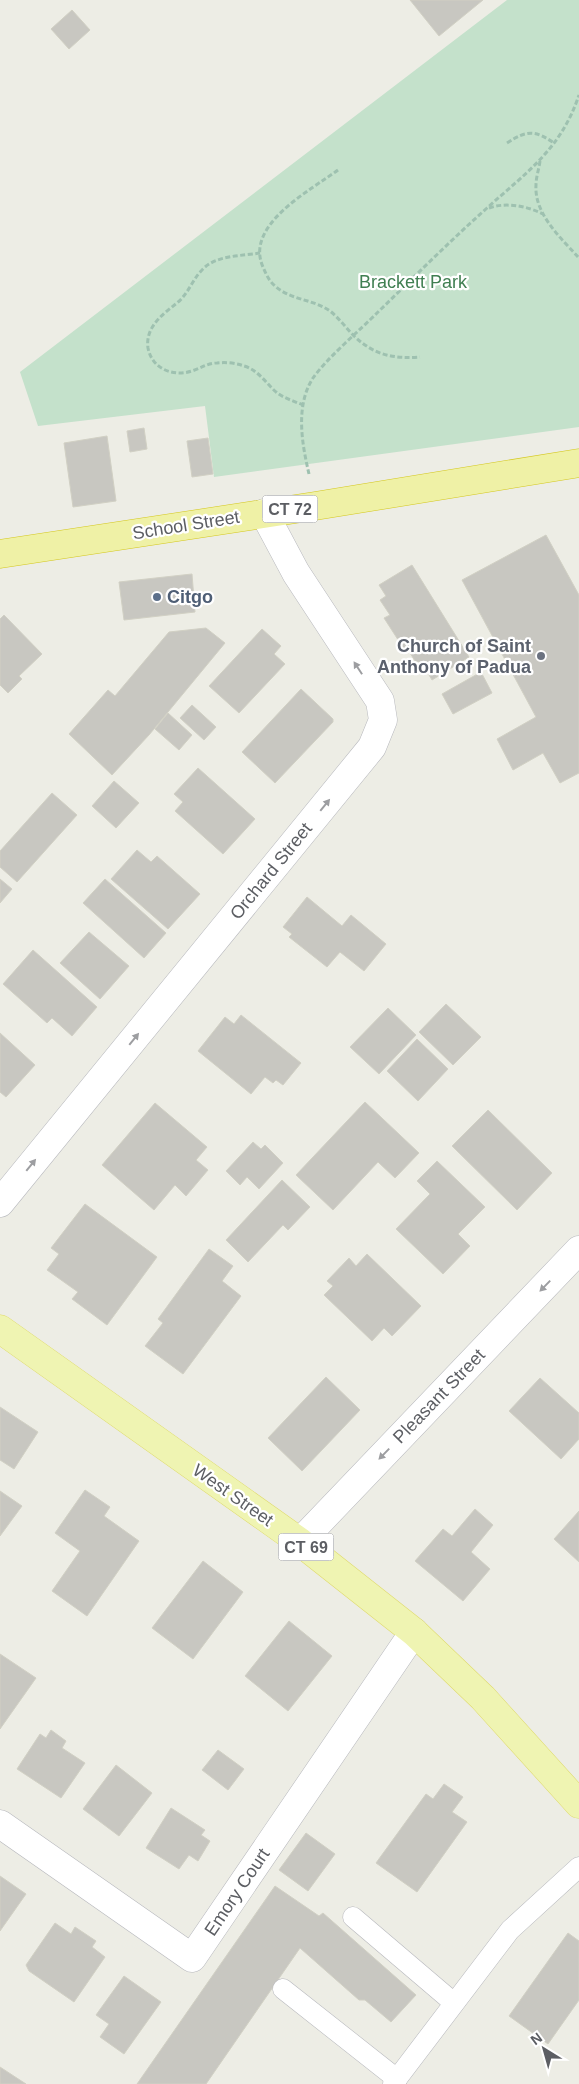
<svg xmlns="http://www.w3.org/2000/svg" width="579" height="2084" font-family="Arial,sans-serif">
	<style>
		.green { fill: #c4e1cb }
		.building { fill: #c8c7c1; stroke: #d1d0c4 }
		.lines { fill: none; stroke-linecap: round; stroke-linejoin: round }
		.service-casing { stroke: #b7b8bd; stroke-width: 21 }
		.minor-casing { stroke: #b7b8bd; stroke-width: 29 }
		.primary-casing { stroke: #dfda6b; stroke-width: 29 }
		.trunk-casing { stroke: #d4c71d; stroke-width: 29 }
		.path { stroke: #9ec1b0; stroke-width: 3; stroke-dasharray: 5 2.5; stroke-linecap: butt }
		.service { stroke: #fff; stroke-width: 20 }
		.minor { stroke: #fff; stroke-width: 28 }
		.primary { stroke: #eff4b2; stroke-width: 28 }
		.trunk { stroke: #eff1a6; stroke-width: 28 }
		.oneway { fill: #9d9ea1 }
		.service-dot { fill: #5c6f8a; stroke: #fff; stroke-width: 2 }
		.worship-dot { fill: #6b7280; stroke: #fff; stroke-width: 2 }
		.labels { text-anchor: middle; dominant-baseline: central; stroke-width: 4.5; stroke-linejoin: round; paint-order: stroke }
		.shield { fill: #fff; stroke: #8d8e92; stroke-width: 1 }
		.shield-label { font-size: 16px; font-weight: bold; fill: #5c5e63 }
		.park-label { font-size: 18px; fill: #407f52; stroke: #fff }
		.street-label { font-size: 18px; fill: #5c5e63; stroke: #fff }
		.service-label { font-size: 18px; font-weight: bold; fill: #4e5e75; stroke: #fff; text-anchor: start }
		.worship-label { font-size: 18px; font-weight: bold; fill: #5b616d; stroke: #fff; text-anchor: end }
	</style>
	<rect width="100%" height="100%" fill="#edede5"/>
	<polygon class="green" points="507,0 579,0 579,427 214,477 205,406 38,426 20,372"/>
	<g class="building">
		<polygon points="410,0 483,0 439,36"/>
		<polygon points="72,10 90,30 69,49 51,29"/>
		<polygon points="144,428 147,449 130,452 127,431"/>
		<polygon points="107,436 116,501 73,507 64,443"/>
		<polygon points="208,438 213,474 192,477 187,441"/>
		<polygon points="546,535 579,595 579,773 560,783 543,753 513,770 497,739 536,717 462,580"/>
		<polygon points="412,565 469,657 432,680 422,663 415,661 407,648 404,649 384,618 390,615 380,600 386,596 379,585"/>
		<polygon points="192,574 195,612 124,620 119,582"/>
		<polygon points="4,615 42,654 19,676 22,679 8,693 0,685 0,619"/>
		<polygon points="206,628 225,643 149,735 112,775 69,734 108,690 115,696 169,632"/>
		<polygon points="262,629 281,646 274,654 285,664 239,713 209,686"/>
		<polygon points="481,672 492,693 453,714 442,694"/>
		<polygon points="301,689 333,719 333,722 275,783 242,752"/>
		<polygon points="192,705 216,727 204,740 180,718"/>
		<polygon points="168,713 192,735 179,750 155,729"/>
		<polygon points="198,768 255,819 223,854 175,811 183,802 174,794"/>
		<polygon points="114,781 139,803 116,828 92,806"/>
		<polygon points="52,793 77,815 17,882 0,867 0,851"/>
		<polygon points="137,850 151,862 157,856 200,894 168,929 111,879"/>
		<polygon points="0,879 12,889 0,903"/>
		<polygon points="105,879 166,933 144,958 83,903"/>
		<polygon points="307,897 342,926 351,915 386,944 364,971 340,952 327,967 289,937 292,934 283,927"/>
		<polygon points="89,932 129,966 100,999 60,963"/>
		<polygon points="33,950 97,1007 72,1036 52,1018 47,1023 3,984"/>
		<polygon points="446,1004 481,1037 453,1065 419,1032"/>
		<polygon points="388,1008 416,1035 379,1074 350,1047"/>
		<polygon points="241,1015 301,1063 283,1085 276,1080 273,1083 265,1077 251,1094 198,1051 225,1017 234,1024"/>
		<polygon points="0,1033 35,1065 6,1097 0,1092"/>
		<polygon points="417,1039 448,1069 418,1101 387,1071"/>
		<polygon points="365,1102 419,1153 395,1178 378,1162 333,1210 296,1175"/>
		<polygon points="155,1103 207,1147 196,1160 208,1170 186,1196 175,1185 154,1210 102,1165"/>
		<polygon points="488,1110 552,1173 517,1210 452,1146"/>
		<polygon points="253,1142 261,1149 265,1145 283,1163 259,1189 247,1177 240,1185 226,1171"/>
		<polygon points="437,1161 485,1207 458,1234 470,1246 443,1274 396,1229 430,1194 417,1181"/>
		<polygon points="282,1180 310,1207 288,1230 283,1225 248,1262 226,1240"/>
		<polygon points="85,1204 157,1257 107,1325 72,1299 78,1292 47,1270 59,1254 51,1248"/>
		<polygon points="209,1249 233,1266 222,1281 241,1296 183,1374 145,1346 163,1323 158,1319"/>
		<polygon points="367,1254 421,1306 392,1336 384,1328 372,1341 324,1295 333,1286 327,1281 349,1258 356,1266"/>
		<polygon points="326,1377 360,1410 302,1471 268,1438"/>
		<polygon points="540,1378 579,1413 579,1439 561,1459 509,1411"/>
		<polygon points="0,1407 38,1432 14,1469 0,1460"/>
		<polygon points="85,1490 110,1507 104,1516 139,1541 87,1616 52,1591 80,1551 55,1533"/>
		<polygon points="0,1491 22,1506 0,1536"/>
		<polygon points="475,1509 493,1525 471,1552 490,1569 463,1601 415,1561 443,1529 452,1536"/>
		<polygon points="579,1511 579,1562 554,1539"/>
		<polygon points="203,1561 243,1592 193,1659 152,1628"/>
		<polygon points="289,1621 332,1656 288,1711 245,1676"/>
		<polygon points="0,1654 36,1678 0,1729"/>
		<polygon points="51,1730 66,1741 62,1748 85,1763 61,1798 17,1769 40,1734 46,1738"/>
		<polygon points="218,1750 244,1769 228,1790 202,1770"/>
		<polygon points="116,1765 152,1793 119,1836 83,1809"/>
		<polygon points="444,1784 463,1797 452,1812 467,1822 417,1892 376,1863 426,1794 433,1799"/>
		<polygon points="171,1808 205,1830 201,1835 210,1841 198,1861 189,1855 179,1869 146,1848"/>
		<polygon points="306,1833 335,1854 308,1891 279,1870"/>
		<polygon points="0,1876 26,1894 0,1931"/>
		<polygon points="275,1886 319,1916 323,1913 416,1995 391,2022 365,2000 359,2000 300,1948 206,2084 137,2084"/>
		<polygon points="55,1923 71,1934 75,1927 96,1941 92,1947 105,1957 74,2002 29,1971 26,1965"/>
		<polygon points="568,1933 579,1941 579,2000 548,2044 509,2016"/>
		<polygon points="124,1976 161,2002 124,2054 100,2037 109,2024 96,2015"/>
		<polygon points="0,2067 26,2084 0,2084"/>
	</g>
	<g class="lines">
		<g class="service-casing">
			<g id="service">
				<polyline points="353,1917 454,2003"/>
				<polyline points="283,1989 397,2079"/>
				<polyline points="393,2084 510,1930 579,1867"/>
			</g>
		</g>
		<g class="minor-casing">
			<g id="minor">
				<polyline points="0,1203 372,747 383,720 380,701 296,573 264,513"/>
				<polyline points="300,1542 579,1250"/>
				<polyline points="0,1824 192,1958 414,1632"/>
			</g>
		</g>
		<g class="primary-casing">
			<polyline id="primary" points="0,1329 300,1542 414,1632 483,1698 579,1804"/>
		</g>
		<g class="trunk-casing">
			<polyline id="trunk" points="0,554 315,506 579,463"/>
		</g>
		<g class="path">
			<path d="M507,143C527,130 535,130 554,143"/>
			<path d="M540,161C539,169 536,177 536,185C534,214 561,238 579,258"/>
			<path d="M338,170C311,190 244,225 263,267C266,274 269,281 275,286C290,300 313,299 330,311C339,318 346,328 354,336C374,355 393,359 420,357"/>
			<path d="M489,208C506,202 527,206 543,214"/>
			<path d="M260,253C242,256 215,255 202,270C192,280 189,293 177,303C163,314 145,327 148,348C152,369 173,377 192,371C201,368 208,363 217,363C226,362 236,363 244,366C258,370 265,382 276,392C283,398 294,401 303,405"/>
			<path d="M309,474C302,444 295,406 313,378C327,358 359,331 377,313C413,278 449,242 487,208C527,172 561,149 579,95"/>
		</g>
		<use href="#service" class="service"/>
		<use href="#minor" class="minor"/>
		<use href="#primary" class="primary"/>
		<use href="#trunk" class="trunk"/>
	</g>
	<defs><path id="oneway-solid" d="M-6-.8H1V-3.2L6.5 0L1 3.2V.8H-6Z" transform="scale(1.25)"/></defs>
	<g class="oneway">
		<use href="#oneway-solid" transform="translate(358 668) rotate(-123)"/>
		<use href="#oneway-solid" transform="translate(325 805) rotate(-51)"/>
		<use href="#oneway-solid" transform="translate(134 1039) rotate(-51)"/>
		<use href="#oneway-solid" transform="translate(31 1165) rotate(-51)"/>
		<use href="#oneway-solid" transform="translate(545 1286) rotate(134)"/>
		<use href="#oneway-solid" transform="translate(384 1454) rotate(134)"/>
	</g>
	<circle class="service-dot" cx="157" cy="597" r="5"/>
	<circle class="worship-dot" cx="541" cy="656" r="5"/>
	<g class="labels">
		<g class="shield">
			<rect x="262.5" y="495.5" width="55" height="27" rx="4"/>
			<rect x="278.5" y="1533.5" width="55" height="27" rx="4"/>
		</g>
		<g class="shield-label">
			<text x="290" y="509">CT 72</text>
			<text x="306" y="1547">CT 69</text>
		</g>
		<g class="park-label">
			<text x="413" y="282">Brackett Park</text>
		</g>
		<g class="street-label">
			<text transform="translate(186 525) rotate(-9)">School Street</text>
			<text transform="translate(271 871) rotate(-51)">Orchard Street</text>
			<text transform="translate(439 1396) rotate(-46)">Pleasant Street</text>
			<text transform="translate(233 1495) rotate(35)">West Street</text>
			<text transform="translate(237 1892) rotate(-56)">Emory Court</text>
		</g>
		<g class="service-label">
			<text x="167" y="597">Citgo</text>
		</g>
		<g class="worship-label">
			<text x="531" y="646">Church of Saint<tspan x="531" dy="21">Anthony of Padua</tspan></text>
		</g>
	</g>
	<g transform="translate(544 2049) rotate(323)" stroke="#ffffff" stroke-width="4" paint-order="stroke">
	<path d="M0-4L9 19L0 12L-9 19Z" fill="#5c5e63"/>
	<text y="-8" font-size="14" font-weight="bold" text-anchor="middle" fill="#5c5e63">N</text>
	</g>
</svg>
